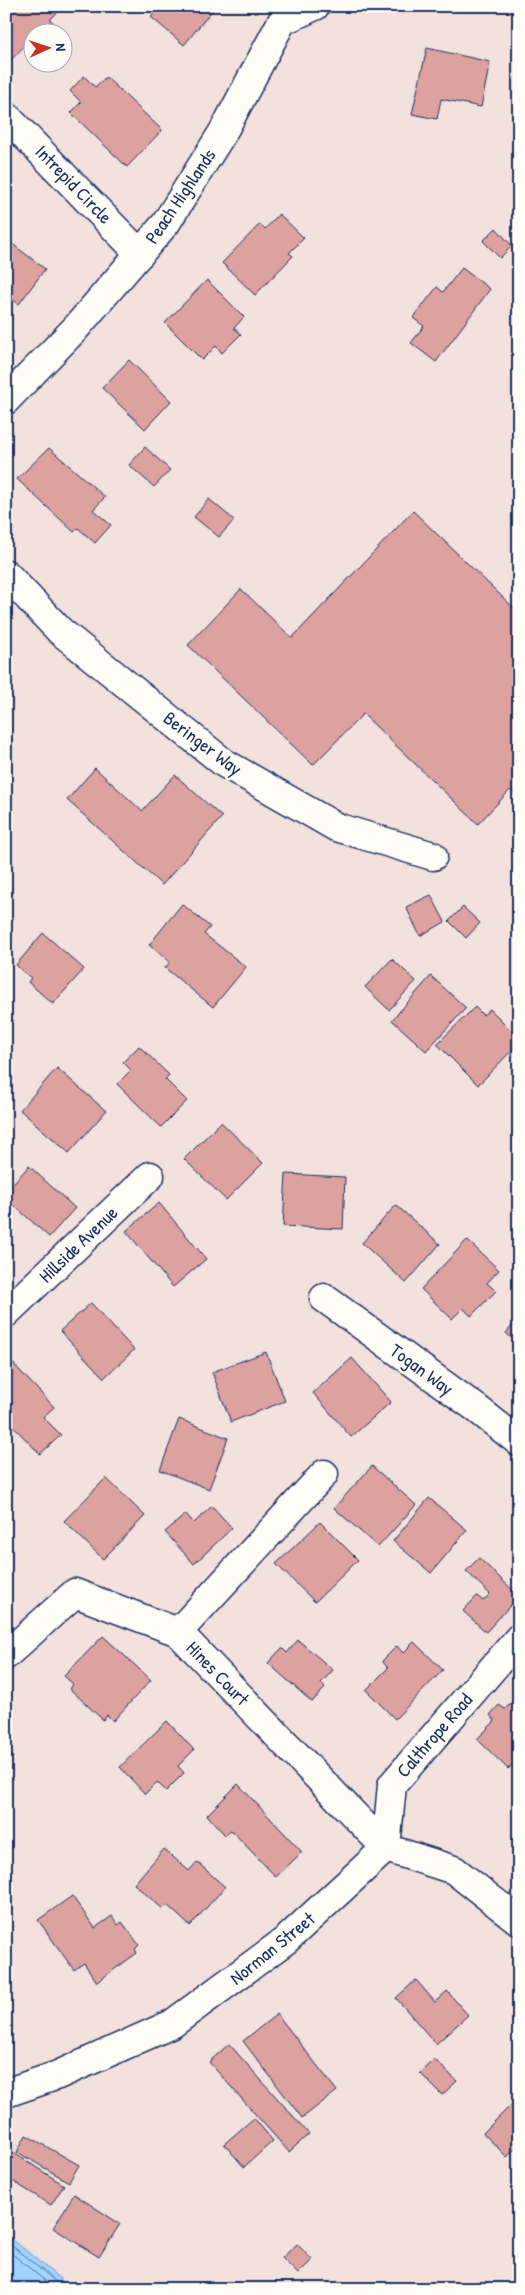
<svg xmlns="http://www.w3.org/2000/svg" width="525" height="2295" font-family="'Patrick Hand',sans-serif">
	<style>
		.water { fill: #a1d3fe; stroke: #6b91be }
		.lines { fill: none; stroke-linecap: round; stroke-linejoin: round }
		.shore { stroke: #51719e; stroke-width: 1 }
		.building { fill: #dda2a0; stroke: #1b2f5e }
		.minor-casing { stroke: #1b2f5e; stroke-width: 31 }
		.tertiary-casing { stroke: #1b2f5e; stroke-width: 31 }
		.minor { stroke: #fdfcf7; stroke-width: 28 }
		.tertiary { stroke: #fdfcf7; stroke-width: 28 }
		.labels { text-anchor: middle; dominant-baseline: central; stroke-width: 5; stroke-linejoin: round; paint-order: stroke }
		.street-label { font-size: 19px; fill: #1b2f5e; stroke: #fdfcf7 }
	</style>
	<rect width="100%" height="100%" fill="#f3e1dd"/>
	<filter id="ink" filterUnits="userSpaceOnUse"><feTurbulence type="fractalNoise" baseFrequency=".02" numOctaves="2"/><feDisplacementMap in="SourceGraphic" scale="10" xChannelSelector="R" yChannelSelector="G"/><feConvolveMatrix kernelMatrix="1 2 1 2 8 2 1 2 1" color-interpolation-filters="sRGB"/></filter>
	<g filter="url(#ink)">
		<polygon class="water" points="6,2234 72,2289 6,2289"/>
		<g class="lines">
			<g class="shore">
				<polyline points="6,2241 65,2289"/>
				<polyline points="6,2249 55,2289"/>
			</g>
		</g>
		<g class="building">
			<polygon points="6,6 63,6 50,20 55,24 47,32 32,32 32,41 31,39 10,61 6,58"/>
			<polygon points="160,6 216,6 184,45 151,17"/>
			<polygon points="427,48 490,62 481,107 441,99 437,119 412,114"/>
			<polygon points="84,76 95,87 106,77 162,130 127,167 71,113 81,102 70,91"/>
			<polygon points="279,214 304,238 289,253 293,256 255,295 222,263 260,224 265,229"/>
			<polygon points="496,228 512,246 500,258 483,241"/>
			<polygon points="6,239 45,269 19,304 6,295"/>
			<polygon points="462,268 490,289 436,362 411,343 424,326 413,318 437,287 443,292"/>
			<polygon points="207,280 244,317 234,328 241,334 222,353 216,346 202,360 165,323"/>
			<polygon points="129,360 171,401 145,429 102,388"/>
			<polygon points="145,447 170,470 154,487 129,465"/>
			<polygon points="49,448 105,497 93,510 111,525 95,543 78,528 74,532 17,479"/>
			<polygon points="209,499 234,520 219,537 194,517"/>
			<polygon points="413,511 519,613 519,798 510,790 478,824 363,714 313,765 188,645 241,589 292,638"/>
			<polygon points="95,768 142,811 175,775 222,817 162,885 67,800"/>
			<polygon points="431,895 445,922 420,936 406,907"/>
			<polygon points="182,904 210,927 204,934 246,967 213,1007 165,968 170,962 149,945"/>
			<polygon points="463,907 480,923 466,938 449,921"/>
			<polygon points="43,933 84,969 53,1004 28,982 31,978 16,965"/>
			<polygon points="392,959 416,981 389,1010 365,987"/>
			<polygon points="431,976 466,1008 426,1051 392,1020"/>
			<polygon points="475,1007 483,1015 490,1009 519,1038 519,1043 478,1085 437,1044"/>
			<polygon points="139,1046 169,1075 165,1079 187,1101 161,1127 117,1084 131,1070 123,1062"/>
			<polygon points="57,1068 106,1111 69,1153 20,1110"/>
			<polygon points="221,1122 263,1163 226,1200 184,1159"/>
			<polygon points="29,1166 75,1208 49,1237 6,1198 6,1191"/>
			<polygon points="286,1174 345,1177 343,1229 283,1226"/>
			<polygon points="159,1203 206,1259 173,1287 126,1231"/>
			<polygon points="396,1205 440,1244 406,1283 362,1243"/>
			<polygon points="467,1240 499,1270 487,1283 496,1291 471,1316 463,1308 452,1319 421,1289"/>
			<polygon points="91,1303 134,1350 104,1378 60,1331"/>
			<polygon points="519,1318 519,1345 506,1333"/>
			<polygon points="266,1352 285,1401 231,1422 212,1372"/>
			<polygon points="7,1357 54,1407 43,1417 61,1435 40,1454 6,1419"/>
			<polygon points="352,1358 391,1402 351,1437 313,1393"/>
			<polygon points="179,1419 228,1438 209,1489 160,1470"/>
			<polygon points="372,1466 416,1505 378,1547 334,1508"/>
			<polygon points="106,1478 145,1516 103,1559 64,1521"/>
			<polygon points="429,1498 467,1530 431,1573 393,1541"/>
			<polygon points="212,1506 232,1528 194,1564 165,1532 186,1514 194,1523"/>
			<polygon points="320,1522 358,1560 315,1602 276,1564"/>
			<polygon points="479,1558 519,1596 486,1632 463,1611 477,1596 483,1601 490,1594 466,1571"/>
			<polygon points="103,1636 151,1680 113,1721 107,1715 103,1720 70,1689 73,1684 64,1676"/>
			<polygon points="298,1640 333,1670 321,1683 325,1688 312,1702 268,1663 282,1648 287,1653"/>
			<polygon points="414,1642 443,1670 395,1719 366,1690 388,1668 382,1661 397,1646 403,1653"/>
			<polygon points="519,1695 519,1758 508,1769 477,1739 495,1721 490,1715 499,1705 505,1709"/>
			<polygon points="167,1721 194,1750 178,1766 184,1773 166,1791 157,1782 145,1794 120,1767"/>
			<polygon points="238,1784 302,1852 276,1877 231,1830 225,1835 207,1815"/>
			<polygon points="164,1849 189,1871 197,1862 225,1887 190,1926 167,1905 163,1909 134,1884"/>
			<polygon points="72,1896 95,1928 112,1916 118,1925 122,1922 139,1945 135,1949 137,1953 97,1982 84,1963 74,1970 38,1920"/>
			<polygon points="416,1980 435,2002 447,1991 468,2015 436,2044 396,1998"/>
			<polygon points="277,2014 337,2091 302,2118 243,2041"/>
			<polygon points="229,2044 309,2134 289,2152 209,2062"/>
			<polygon points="434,2059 457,2081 442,2095 420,2073"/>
			<polygon points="519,2097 519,2153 515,2149 507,2157 483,2133"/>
			<polygon points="254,2118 273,2141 244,2167 224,2144"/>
			<polygon points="26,2135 79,2165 69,2182 17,2152"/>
			<polygon points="9,2150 64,2185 51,2205 6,2177 6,2154"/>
			<polygon points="74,2194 120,2224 99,2257 53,2228"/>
			<polygon points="297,2244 312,2260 298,2274 282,2258"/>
		</g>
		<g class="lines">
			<g class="minor-casing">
				<g id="minor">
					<polyline points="6,116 140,254"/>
					<polyline points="6,400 75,329 166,223 223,132 282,21 315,6"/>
					<polyline points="6,574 60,631 224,763 336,827 433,856"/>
					<polyline points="324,1298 476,1408 519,1442"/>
					<polyline points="6,1313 150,1176"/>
					<polyline points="324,1474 178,1632 386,1848"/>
					<polyline points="6,1655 75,1593 178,1632"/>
					<polyline points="386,1848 392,1785 519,1638"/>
				</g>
			</g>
			<g class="tertiary-casing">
				<polyline id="tertiary" points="6,2093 58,2075 172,2024 286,1940 386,1848 454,1870 519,1921"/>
			</g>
			<use href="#minor" class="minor"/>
			<use href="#tertiary" class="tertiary"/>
		</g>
	</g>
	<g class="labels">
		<g class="street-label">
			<text transform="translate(74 184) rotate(46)">Intrepid Circle</text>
			<text transform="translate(180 196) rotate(-56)">Peach Highlands</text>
			<text transform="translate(203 743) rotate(37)">Beringer Way</text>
			<text transform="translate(78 1244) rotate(-44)">Hillside Avenue</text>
			<text transform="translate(422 1369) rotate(36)">Togan Way</text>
			<text transform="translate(218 1673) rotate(46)">Hines Court</text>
			<text transform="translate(434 1735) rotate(-49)">Calthrope Road</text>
			<text transform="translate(272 1948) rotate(-39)">Norman Street</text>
		</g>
	</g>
	<rect width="525" height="2295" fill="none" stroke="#fdfcf7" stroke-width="25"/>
	<rect x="12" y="12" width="500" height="2270" fill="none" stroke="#1b2f5e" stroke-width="2" filter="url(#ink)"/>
	<g transform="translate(48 48) rotate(87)"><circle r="24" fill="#fdfcf7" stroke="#a3aaba"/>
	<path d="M0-4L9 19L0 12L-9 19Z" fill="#c8321e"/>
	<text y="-8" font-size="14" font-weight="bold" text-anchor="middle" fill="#1b2f5e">N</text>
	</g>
</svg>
